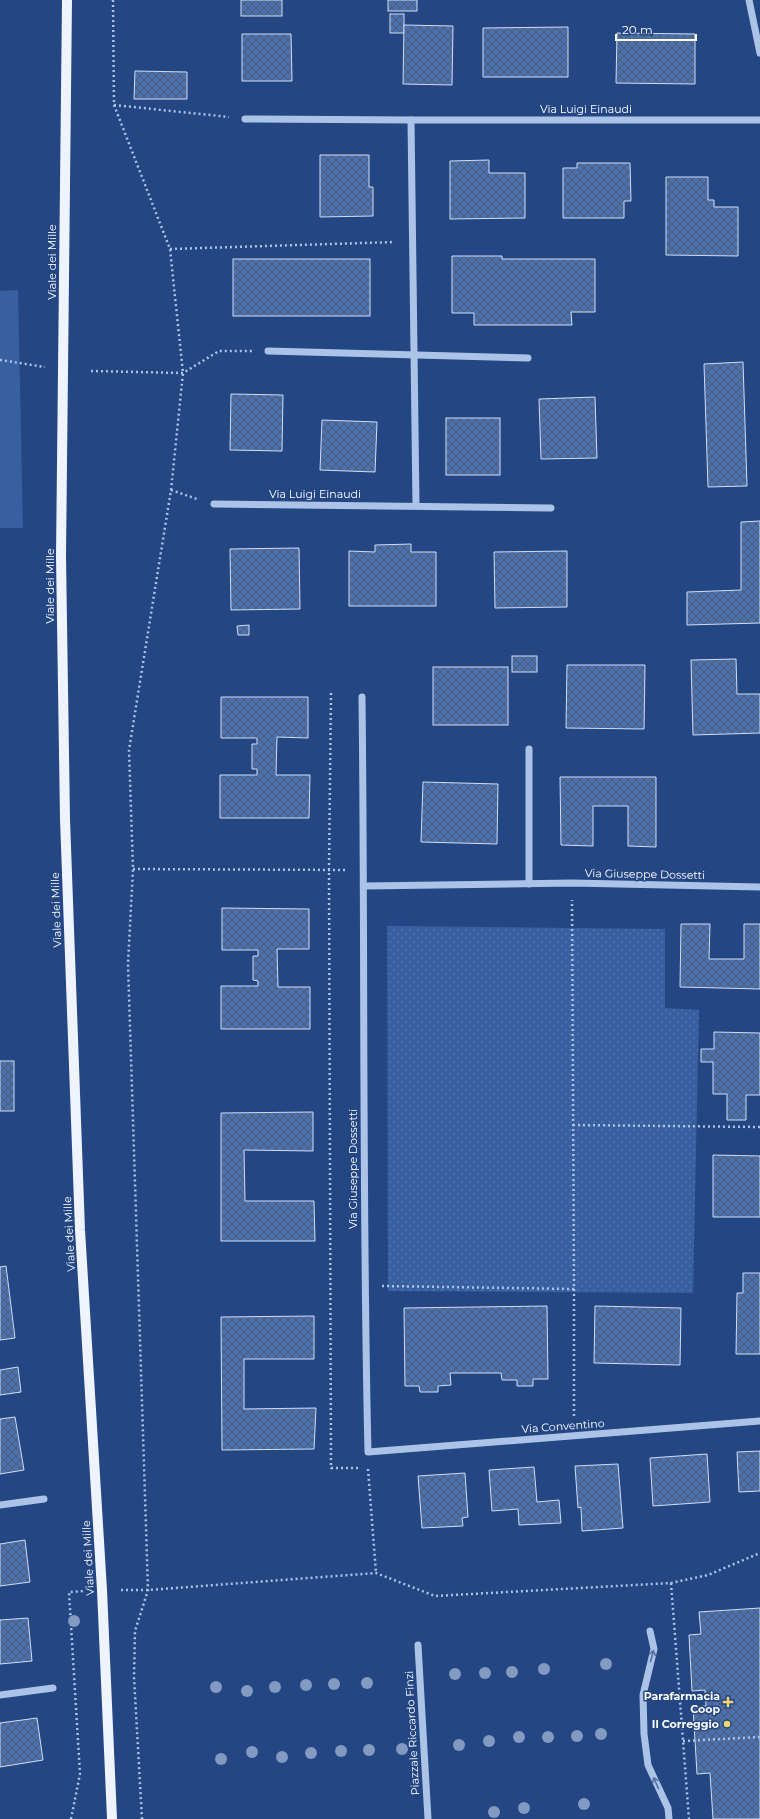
<svg xmlns="http://www.w3.org/2000/svg" width="760" height="1819" font-family="Montserrat,sans-serif">
	<style>
		.green { fill: #385fa0 }
		.park { fill: url(#park-dots) }
		.building { fill: url(#building-cross-hatch); stroke: #d0def6 }
		.lines { fill: none; stroke-linecap: round; stroke-linejoin: round }
		.path { stroke: #acc3e8; stroke-width: 2.5; stroke-dasharray: 2 3; stroke-linecap: butt }
		.minor { stroke: #acc3e8; stroke-width: 7 }
		.major { stroke: #eef3fd; stroke-width: 10 }
		.tree { fill: #839ac2 }
		.oneway { stroke: #5472a6 }
		.poi-dot { fill: #f2d670; stroke: #244683; stroke-width: 1.5 }
		.labels { text-anchor: middle; dominant-baseline: central; stroke-width: 3; stroke-linejoin: round; paint-order: stroke }
		.street-label { font-size: 11px; fill: #fff; stroke: #244683 }
		.poi-label { font-size: 11px; font-weight: bold; fill: #fff; stroke: #244683; text-anchor: end }
	</style>
	<defs>
		<pattern id="park-dots" width="8" height="8" patternUnits="userSpaceOnUse"><rect width="8" height="8" fill="#385fa0"/><path d="M2 2h.1M6 6h.1" fill="none" stroke="#5677ae" stroke-width="1.8" stroke-linecap="round"/></pattern>
		<pattern id="building-cross-hatch" width="8" height="8" patternUnits="userSpaceOnUse"><rect width="8" height="8" fill="#4c70ab"/><path d="M0 0l8 8M0 8l8-8" fill="none" stroke="#4c5c77"/></pattern>
	</defs>
	<rect width="100%" height="100%" fill="#244683"/>
	<polygon class="green" points="18,290 23,528 0,528 0,291"/>
	<polygon class="park" points="387,926 665,929 665,1008 699,1010 693,1293 388,1291"/>
	<g class="building">
		<rect x="241" y="0" width="41" height="16"/>
		<rect x="388" y="0" width="29" height="11"/>
		<rect x="390" y="14" width="14" height="19"/>
		<polygon points="404,25 453,26 452,85 403,84"/>
		<polygon points="568,27 568,77 483,77 483,28"/>
		<polygon points="617,33 695,34 695,84 616,83"/>
		<polygon points="242,34 291,34 292,81 242,81"/>
		<polygon points="135,71 187,72 187,99 134,99"/>
		<polygon points="320,155 369,155 369,187 373,187 373,216 320,217"/>
		<polygon points="489,160 489,173 525,173 525,218 450,219 450,161"/>
		<polygon points="577,163 630,163 631,201 624,201 624,218 563,218 563,168 577,168"/>
		<polygon points="666,177 708,177 708,200 714,200 714,207 738,207 738,256 666,255"/>
		<polygon points="452,256 502,256 502,259 595,259 595,312 571,312 572,325 474,325 474,313 452,313"/>
		<rect x="233" y="259" width="137" height="57"/>
		<polygon points="743,362 747,486 708,487 704,364"/>
		<polygon points="231,394 283,395 282,451 230,450"/>
		<polygon points="595,397 597,458 541,459 539,399"/>
		<rect x="446" y="418" width="54" height="57"/>
		<polygon points="322,420 377,422 375,472 320,470"/>
		<polygon points="760,521 760,623 687,625 687,592 741,590 741,522"/>
		<polygon points="411,544 411,552 436,552 436,606 349,606 349,551 375,552 375,545"/>
		<polygon points="299,548 300,609 231,610 230,549"/>
		<polygon points="567,551 567,607 495,608 494,552"/>
		<polygon points="249,625 249,635 238,635 237,626"/>
		<rect x="512" y="656" width="25" height="16"/>
		<polygon points="736,659 737,694 760,694 760,733 693,735 691,660"/>
		<polygon points="567,665 645,665 644,729 566,728"/>
		<rect x="433" y="667" width="75" height="58"/>
		<polygon points="221,697 308,697 308,738 277,737 276,775 310,775 309,818 220,818 220,775 257,775 257,769 252,769 252,744 257,744 257,738 221,738"/>
		<polygon points="560,777 656,777 656,847 628,846 628,806 593,806 593,846 561,845"/>
		<polygon points="423,782 498,784 497,844 421,842"/>
		<polygon points="222,908 309,909 309,949 277,949 278,987 310,987 310,1029 221,1029 221,986 258,986 258,981 253,980 253,956 258,956 258,950 222,950"/>
		<polygon points="681,924 710,924 709,959 744,959 744,924 760,924 760,989 680,987"/>
		<polygon points="714,1032 760,1033 760,1095 746,1095 746,1120 727,1120 727,1094 713,1094 713,1062 701,1062 701,1049 714,1049"/>
		<rect x="0" y="1061" width="14" height="50"/>
		<polygon points="313,1112 313,1151 244,1150 245,1201 314,1201 315,1241 221,1241 221,1113"/>
		<polygon points="713,1155 760,1156 760,1217 713,1217"/>
		<polygon points="6,1266 15,1338 0,1340 0,1267"/>
		<polygon points="743,1273 760,1273 760,1354 736,1354 737,1293 743,1293"/>
		<polygon points="547,1306 548,1379 533,1379 533,1386 517,1386 517,1380 502,1380 501,1373 450,1373 451,1385 438,1386 438,1392 420,1392 419,1386 405,1386 404,1308"/>
		<polygon points="595,1306 681,1308 680,1365 594,1363"/>
		<polygon points="314,1316 314,1359 244,1359 244,1409 316,1408 314,1449 222,1450 221,1317"/>
		<polygon points="18,1367 21,1392 0,1395 0,1370"/>
		<polygon points="15,1417 24,1470 0,1474 0,1419"/>
		<polygon points="760,1451 760,1491 739,1492 737,1452"/>
		<polygon points="707,1454 710,1502 653,1506 650,1458"/>
		<polygon points="618,1464 623,1528 582,1531 581,1507 578,1508 575,1466"/>
		<polygon points="534,1467 537,1502 559,1500 561,1523 519,1525 518,1509 492,1511 489,1470"/>
		<polygon points="465,1473 468,1517 462,1518 463,1526 422,1528 418,1476"/>
		<polygon points="25,1540 30,1582 0,1586 0,1544"/>
		<polygon points="760,1608 760,1819 713,1819 710,1773 697,1774 693,1707 706,1706 705,1690 692,1691 689,1635 701,1634 699,1612"/>
		<polygon points="28,1618 32,1661 0,1664 0,1620"/>
		<polygon points="37,1718 43,1760 0,1767 0,1723"/>
	</g>
	<g class="lines">
		<g class="path">
			<polyline points="113,0 114,105 170,249 183,373 171,490 129,750 133,869 128,964 148,1590 135,1631 134,1677 142,1819"/>
			<polyline points="114,105 229,117"/>
			<polyline points="170,249 395,242"/>
			<polyline points="0,360 45,367"/>
			<polyline points="91,371 183,373 219,351 252,351"/>
			<polyline points="171,490 197,499"/>
			<polyline points="331,693 329,869 331,1468 360,1468"/>
			<polyline points="133,869 346,870"/>
			<polyline points="573,1125 760,1127"/>
			<polyline points="382,1286 574,1289 572,900"/>
			<polyline points="574,1289 574,1418"/>
			<polyline points="368,1469 376,1573"/>
			<polyline points="671,1583 689,1819"/>
			<polyline points="121,1590 148,1590 376,1573 435,1596 671,1583 708,1575 760,1553"/>
			<polyline points="683,1741 760,1737"/>
			<polyline points="71,1819 80,1774 69,1592 84,1591"/>
		</g>
		<g class="minor">
			<polyline points="749,0 760,53"/>
			<polyline points="245,119 411,120"/>
			<polyline points="268,351 528,358"/>
			<polyline points="214,504 551,508"/>
			<polyline points="416,505 411,120 760,120"/>
			<path d="M362,697C365,949 362,1200 368,1452L760,1421"/>
			<polyline points="529,884 529,749"/>
			<polyline points="365,886 572,883 760,887"/>
			<polyline points="0,1505 44,1499"/>
			<polyline points="650,1631 654,1649 643,1695 644,1734 648,1765 668,1808 669,1819"/>
			<polyline points="418,1645 428,1819"/>
			<polyline points="0,1695 53,1688"/>
		</g>
		<polyline class="major" points="67,0 61,556 65,819 80,1230 102,1590 112,1819"/>
	</g>
	<g class="tree">
		<circle cx="74" cy="1621" r="6"/>
		<circle cx="606" cy="1664" r="6"/>
		<circle cx="544" cy="1669" r="6"/>
		<circle cx="512" cy="1672" r="6"/>
		<circle cx="485" cy="1673" r="6"/>
		<circle cx="455" cy="1674" r="6"/>
		<circle cx="367" cy="1683" r="6"/>
		<circle cx="334" cy="1684" r="6"/>
		<circle cx="306" cy="1685" r="6"/>
		<circle cx="216" cy="1687" r="6"/>
		<circle cx="275" cy="1687" r="6"/>
		<circle cx="247" cy="1691" r="6"/>
		<circle cx="601" cy="1734" r="6"/>
		<circle cx="577" cy="1736" r="6"/>
		<circle cx="519" cy="1737" r="6"/>
		<circle cx="548" cy="1737" r="6"/>
		<circle cx="489" cy="1741" r="6"/>
		<circle cx="459" cy="1745" r="6"/>
		<circle cx="402" cy="1749" r="6"/>
		<circle cx="369" cy="1750" r="6"/>
		<circle cx="341" cy="1751" r="6"/>
		<circle cx="252" cy="1752" r="6"/>
		<circle cx="311" cy="1753" r="6"/>
		<circle cx="282" cy="1757" r="6"/>
		<circle cx="221" cy="1759" r="6"/>
		<circle cx="584" cy="1804" r="6"/>
		<circle cx="524" cy="1808" r="6"/>
		<circle cx="494" cy="1812" r="6"/>
	</g>
	<defs><path id="oneway-shaft" d="M-6 0H5M1.5-3L5.5 0L1.5 3" fill="none" stroke-width="1.6" stroke-linecap="round" stroke-linejoin="round"/></defs>
	<g class="oneway">
		<use href="#oneway-shaft" transform="translate(652 1656) rotate(-75)"/>
		<use href="#oneway-shaft" transform="translate(656 1783) rotate(-114)"/>
	</g>
	<g class="poi-dot">
		<path d="M726 1696h4v4h4v4h-4v4h-4v-4h-4v-4h4z"/>
		<circle cx="727" cy="1724" r="4"/>
	</g>
	<g class="labels">
		<g class="street-label">
			<text x="586" y="109">Via Luigi Einaudi</text>
			<text transform="translate(52 262) rotate(-90)">Viale dei Mille</text>
			<text x="315" y="494">Via Luigi Einaudi</text>
			<text transform="translate(50 586) rotate(-90)">Viale dei Mille</text>
			<text transform="translate(645 874) rotate(1)">Via Giuseppe Dossetti</text>
			<text transform="translate(56 910) rotate(-92)">Viale dei Mille</text>
			<text transform="translate(353 1169) rotate(-90)">Via Giuseppe Dossetti</text>
			<text transform="translate(69 1234) rotate(-93)">Viale dei Mille</text>
			<text transform="translate(563 1426) rotate(-4)">Via Conventino</text>
			<text transform="translate(88 1558) rotate(-93)">Viale dei Mille</text>
			<text transform="translate(412 1733) rotate(-93)">Piazzale Riccardo Finzi</text>
		</g>
		<g class="poi-label">
			<text x="720" y="1696">Parafarmacia<tspan x="720" dy="13">Coop</tspan></text>
			<text x="719" y="1724">Il Correggio</text>
		</g>
	</g>
	<path d="M616 34v6h80v-6" fill="none" stroke="#ffffff" stroke-width="2"/>
	<text x="622" y="34" font-size="12" fill="#ffffff" stroke="#244683" stroke-width="3" paint-order="stroke">20 m</text>
</svg>
